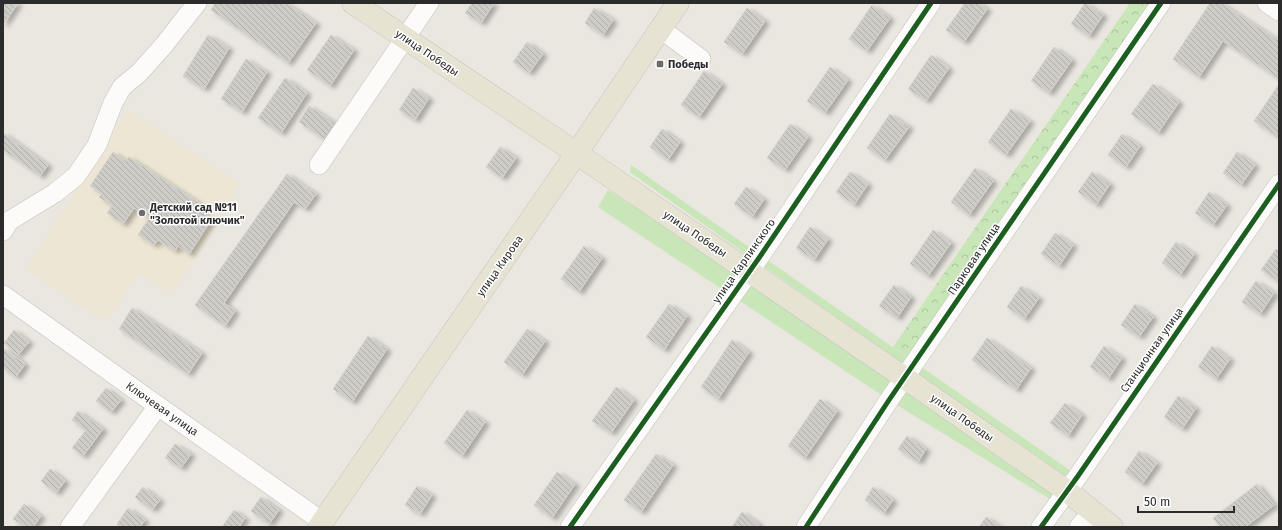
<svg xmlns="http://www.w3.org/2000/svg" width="1282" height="530" font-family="'Fira Sans',sans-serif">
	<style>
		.education { fill: #ede6d4 }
		.grass { fill: #c8e6b8 }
		.forest { fill: url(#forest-crowns) }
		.building { fill: url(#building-back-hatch); stroke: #d5d2cc; filter: url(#shadow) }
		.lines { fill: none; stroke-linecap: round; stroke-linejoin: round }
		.minor-casing { stroke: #c3c2c1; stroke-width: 20 }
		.major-casing { stroke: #c5c4c1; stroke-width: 23 }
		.minor { stroke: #fcfbfa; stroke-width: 19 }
		.major { stroke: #e7e3d3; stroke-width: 22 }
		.cycleway-casing { stroke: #fff; stroke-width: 8 }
		.cycleway { stroke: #1b5e20; stroke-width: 5 }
		.poi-dot { fill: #6e6c6a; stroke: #fff; stroke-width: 1.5 }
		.labels { text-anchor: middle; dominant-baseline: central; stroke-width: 3; stroke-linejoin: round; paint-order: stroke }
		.street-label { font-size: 11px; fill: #2b2b2b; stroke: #fff }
		.poi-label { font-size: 11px; font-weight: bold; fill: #2b2b2b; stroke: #fff; text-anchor: start }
	</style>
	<defs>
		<pattern id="forest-crowns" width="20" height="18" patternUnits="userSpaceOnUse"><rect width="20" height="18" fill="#c8e6b8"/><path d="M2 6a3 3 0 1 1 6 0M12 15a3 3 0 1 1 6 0" fill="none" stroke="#acc59e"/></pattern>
		<pattern id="building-back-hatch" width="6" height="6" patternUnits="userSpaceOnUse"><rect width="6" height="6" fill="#ceccc7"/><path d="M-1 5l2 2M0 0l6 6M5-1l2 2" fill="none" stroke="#b1afab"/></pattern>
		<filter id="shadow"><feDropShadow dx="4.5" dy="2.5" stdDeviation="2" flood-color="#0004"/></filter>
	</defs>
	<rect width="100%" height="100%" fill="#eae6e0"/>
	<polygon class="education" points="127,110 240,183 206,243 171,295 139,273 106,321 80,306 26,268"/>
	<g class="grass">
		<path d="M631,165L1078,476L1064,475C920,374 774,275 630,172Z"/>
		<polygon points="608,190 723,263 1062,498 1058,504 889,400 598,207"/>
	</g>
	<polygon class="forest" points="1130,3 1161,3 915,362 893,347"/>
	<g class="building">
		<polygon points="3,3 18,3 3,25"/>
		<polygon points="215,3 286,3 316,23 288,63 211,10"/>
		<polygon points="472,3 494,3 481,23 465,13"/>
		<polygon points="965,3 979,3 987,9 964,42 946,30"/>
		<polygon points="1085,3 1103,15 1089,36 1071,24"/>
		<polygon points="1210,3 1221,3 1279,41 1279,79 1223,41 1199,77 1173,59"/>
		<polygon points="872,5 890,18 867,51 849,39"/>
		<polygon points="594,8 613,20 603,35 585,23"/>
		<polygon points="747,8 765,21 742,54 724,42"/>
		<polygon points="208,35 229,48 204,89 183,76"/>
		<polygon points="331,35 354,50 330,86 307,70"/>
		<polygon points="527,42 543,54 529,73 513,62"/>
		<polygon points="1054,47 1072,60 1049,93 1031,81"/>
		<polygon points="931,55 949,68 926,101 908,89"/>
		<polygon points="246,59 267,72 242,112 221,99"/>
		<polygon points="830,67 848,80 825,113 807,101"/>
		<polygon points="704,71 722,84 699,117 681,105"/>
		<polygon points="285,78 307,93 281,133 258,118"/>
		<polygon points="1153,84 1179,102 1158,133 1131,114"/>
		<polygon points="1279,84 1279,132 1276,136 1254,121"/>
		<polygon points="413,88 429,98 415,120 399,110"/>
		<polygon points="309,106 336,124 326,140 299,122"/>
		<polygon points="1011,109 1030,121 1006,155 988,142"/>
		<polygon points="890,114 909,127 885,160 867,148"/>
		<polygon points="790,124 808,137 785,170 767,158"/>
		<polygon points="662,129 680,142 668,160 650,147"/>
		<polygon points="3,133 48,165 40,176 3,150"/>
		<polygon points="1122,134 1140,146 1126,167 1108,155"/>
		<polygon points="500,147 516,158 502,178 486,167"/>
		<polygon points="113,152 126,161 129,157 205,207 201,212 212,219 189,254 178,246 175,251 158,240 154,245 138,235 149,218 134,208 123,224 107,213 112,206 99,197 102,193 90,186"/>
		<polygon points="1237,152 1255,165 1241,185 1223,173"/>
		<polygon points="975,168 993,181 969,215 951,202"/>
		<polygon points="850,172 868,184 854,205 836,192"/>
		<polygon points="1092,172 1110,184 1096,205 1078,192"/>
		<polygon points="287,174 316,194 305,209 294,202 224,303 235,311 225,326 195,305"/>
		<polygon points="746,187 764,199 752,217 734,204"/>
		<polygon points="1209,192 1227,205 1213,225 1195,213"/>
		<polygon points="810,227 828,239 814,260 796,248"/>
		<polygon points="933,230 951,243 928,276 910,264"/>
		<polygon points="1055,233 1073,245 1059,266 1041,254"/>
		<polygon points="1176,242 1194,254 1180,275 1162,263"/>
		<polygon points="584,246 602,258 579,292 561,279"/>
		<polygon points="1276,249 1279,252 1279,282 1261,270"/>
		<polygon points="1256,281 1274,293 1260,314 1242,302"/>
		<polygon points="894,285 911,297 897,318 879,306"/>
		<polygon points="1021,286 1039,298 1024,319 1007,307"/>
		<polygon points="669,304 687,316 664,350 646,337"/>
		<polygon points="1135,304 1153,317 1139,337 1121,325"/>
		<polygon points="132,308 202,353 188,374 119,329"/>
		<polygon points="527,329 545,341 522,375 504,362"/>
		<polygon points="14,330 29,342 18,355 4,343"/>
		<polygon points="368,336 387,349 352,402 333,389"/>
		<polygon points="987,338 1031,368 1016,390 972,360"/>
		<polygon points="732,340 749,352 718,399 701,387"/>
		<polygon points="1104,346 1122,358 1108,379 1090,367"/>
		<polygon points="1212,346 1230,359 1216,379 1198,367"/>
		<polygon points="3,348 25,364 16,377 3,368"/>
		<polygon points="616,387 634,400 611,433 592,421"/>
		<polygon points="106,388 121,400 111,412 96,401"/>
		<polygon points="1178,396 1196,408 1182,429 1164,417"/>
		<polygon points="820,399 837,411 805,458 788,446"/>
		<polygon points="1065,403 1082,415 1068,436 1050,423"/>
		<polygon points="467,410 485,422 462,456 444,443"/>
		<polygon points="78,411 103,429 83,456 72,448 86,430 72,420"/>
		<polygon points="907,436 926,449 918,462 898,449"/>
		<polygon points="175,444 191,454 181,468 165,458"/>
		<polygon points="1139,451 1157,463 1142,484 1125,472"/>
		<polygon points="656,454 673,465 641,512 624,500"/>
		<polygon points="50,469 65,481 56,493 41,481"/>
		<polygon points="557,472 575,484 552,518 534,505"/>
		<polygon points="1257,484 1274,505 1245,527 1220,527 1213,518"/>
		<polygon points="417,486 432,495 420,514 405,505"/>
		<polygon points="143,487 160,500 152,510 135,497"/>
		<polygon points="873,487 893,500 884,513 865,500"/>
		<polygon points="261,497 279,510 269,524 251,511"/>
		<polygon points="24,504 41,516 33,527 25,527 13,519"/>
		<polygon points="128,508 145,520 140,527 120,527 117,524"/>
		<polygon points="234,510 245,518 239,527 222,527"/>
		<polygon points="742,512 759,524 757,527 732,527"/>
		<polygon points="986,517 1000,527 979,527"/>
	</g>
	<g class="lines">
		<g class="minor-casing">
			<g id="minor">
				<polyline points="1267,3 1279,11"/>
				<polyline points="661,29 701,59"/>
				<polyline points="319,165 429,3"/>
				<polyline points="3,231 9,221 55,193 76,176 97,145 113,103 122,87 139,73 164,45 197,3"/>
				<polyline points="3,295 158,406 323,522"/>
				<polyline points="70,527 158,406"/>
				<polyline points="570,527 761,255 931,3"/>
				<polyline points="806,527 889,400 1161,3"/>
				<polyline points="1041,527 1078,476 1279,184"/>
				<polyline points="1079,527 1093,511"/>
			</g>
		</g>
		<g class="major-casing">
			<g id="major">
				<polyline points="353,3 557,140 905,378 1067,491 1112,527"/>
				<polyline points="319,527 576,154 678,3"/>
			</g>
		</g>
		<use href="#minor" class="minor"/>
		<use href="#major" class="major"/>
		<g class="cycleway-casing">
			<g id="cycleway">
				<polyline points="570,527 761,255 931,3"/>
				<polyline points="806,527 889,400 1161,3"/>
				<polyline points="1041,527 1078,476 1279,184"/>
			</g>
		</g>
		<use href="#cycleway" class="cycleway"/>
	</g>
	<g class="poi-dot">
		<rect x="656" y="60" width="8" height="8" rx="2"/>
		<circle cx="142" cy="213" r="4"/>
	</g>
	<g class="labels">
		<g class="street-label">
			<text transform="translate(427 53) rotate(34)">улица Победы</text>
			<text transform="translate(695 234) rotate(34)">улица Победы</text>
			<text transform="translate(974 259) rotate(-56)">Парковая улица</text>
			<text transform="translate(744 261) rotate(-55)">улица Карпинского</text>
			<text transform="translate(500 266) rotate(-55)">улица Кирова</text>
			<text transform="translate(1152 350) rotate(-55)">Станционная улица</text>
			<text transform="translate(162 409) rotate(35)">Ключевая улица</text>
			<text transform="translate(962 418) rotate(35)">улица Победы</text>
		</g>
		<g class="poi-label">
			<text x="668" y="64">Победы</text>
			<text x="150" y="207">Детский сад №11<tspan x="150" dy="13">"Золотой ключик"</tspan></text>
		</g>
	</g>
	<rect width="1282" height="530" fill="none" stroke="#2b2b2b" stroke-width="8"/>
	<path d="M1138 506v6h96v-6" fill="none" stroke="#2b2b2b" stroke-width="2"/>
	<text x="1144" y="506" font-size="12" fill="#2b2b2b" stroke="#ffffff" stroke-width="3" paint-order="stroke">50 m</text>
</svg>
